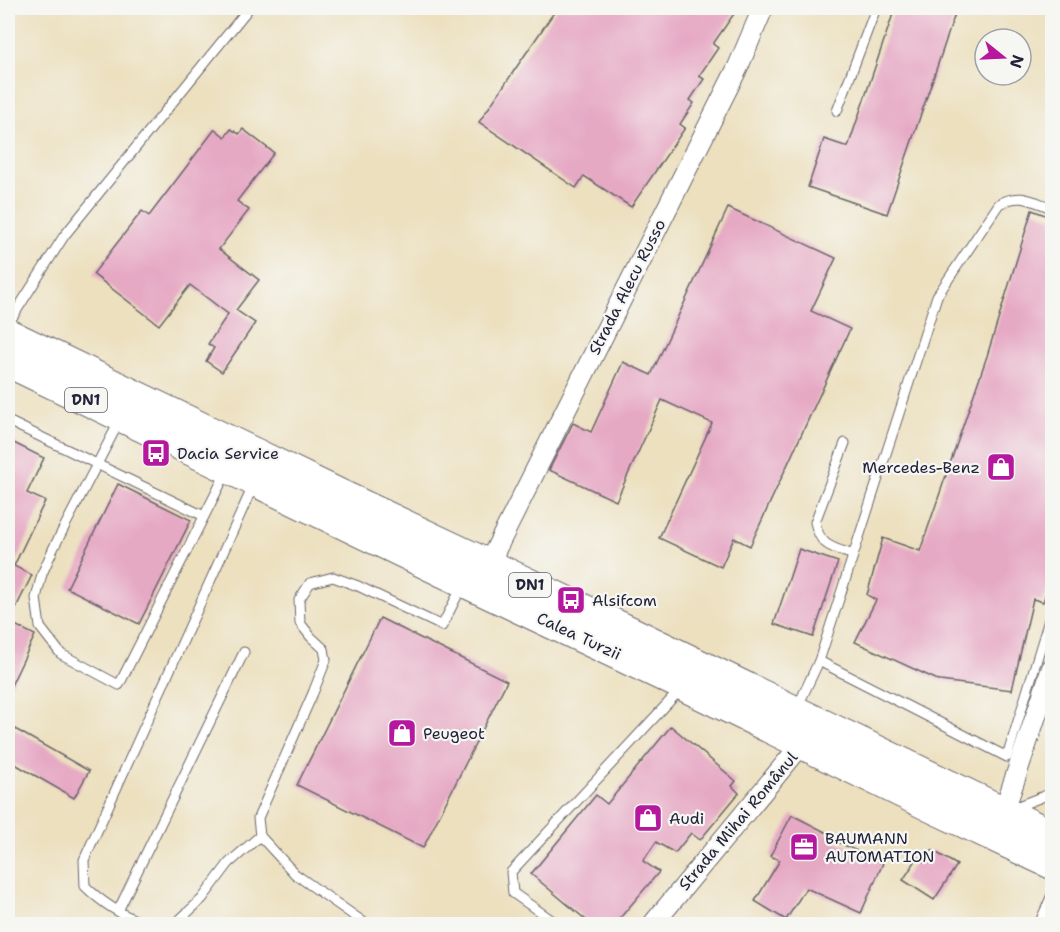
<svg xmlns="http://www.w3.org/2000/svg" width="1060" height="932" font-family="'Shantell Sans',sans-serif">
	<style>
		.building { fill: #e6a9c4 }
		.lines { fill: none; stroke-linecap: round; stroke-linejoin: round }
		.lane-casing { stroke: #696469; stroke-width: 11 }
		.street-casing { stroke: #696469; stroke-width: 22 }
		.primary-casing { stroke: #696469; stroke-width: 32 }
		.lane { stroke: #fff; stroke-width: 9 }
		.street { stroke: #fff; stroke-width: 20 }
		.primary { stroke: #fff; stroke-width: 30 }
		.labels { text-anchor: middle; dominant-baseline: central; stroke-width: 4.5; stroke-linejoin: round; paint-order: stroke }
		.shield { fill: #f6f6f2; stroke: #626272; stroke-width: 1.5 }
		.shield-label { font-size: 15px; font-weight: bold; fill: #22223b }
		.street-label { font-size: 16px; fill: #22223b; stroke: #f6f6f2 }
		.poi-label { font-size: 16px; fill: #22223b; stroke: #f6f6f2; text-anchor: start }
	</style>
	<rect width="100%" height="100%" fill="#f6f6f2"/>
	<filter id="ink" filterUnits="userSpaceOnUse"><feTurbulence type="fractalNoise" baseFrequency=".0167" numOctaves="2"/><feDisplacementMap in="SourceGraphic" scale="12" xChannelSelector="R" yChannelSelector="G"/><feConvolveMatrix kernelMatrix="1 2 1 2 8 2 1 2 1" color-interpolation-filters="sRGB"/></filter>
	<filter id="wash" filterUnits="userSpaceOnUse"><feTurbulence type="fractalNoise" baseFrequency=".008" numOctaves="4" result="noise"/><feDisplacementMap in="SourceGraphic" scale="24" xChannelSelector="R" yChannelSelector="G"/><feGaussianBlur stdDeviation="1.35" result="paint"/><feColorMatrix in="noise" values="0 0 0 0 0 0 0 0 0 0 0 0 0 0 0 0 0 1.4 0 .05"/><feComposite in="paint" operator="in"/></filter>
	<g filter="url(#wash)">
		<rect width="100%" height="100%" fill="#ece0bf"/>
		<g id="blocks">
			<g class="building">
				<polygon points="557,8 738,8 713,44 718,48 699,76 704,79 690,100 694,103 680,124 685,128 631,207 584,176 576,188 479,122"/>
				<polygon points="895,8 957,8 887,214 808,187 824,139 848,147"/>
				<polygon points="215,129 225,137 231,129 239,134 243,129 274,153 237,201 249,210 219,249 259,280 236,310 255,323 222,372 206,361 214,348 208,344 228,314 190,285 159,325 93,274 142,211 149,216"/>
				<polygon points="728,208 836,258 811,311 850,329 750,546 734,538 721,567 659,538 712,423 662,400 616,501 549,470 573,423 591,432 623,362 651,375"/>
				<polygon points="1032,210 1053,218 1053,573 1043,602 1033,599 1012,690 940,681 855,642 876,600 867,595 883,538 920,551 987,356"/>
				<polygon points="8,440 44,458 27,493 45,501 14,566 32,575 9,622 35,635 8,692"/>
				<polygon points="118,484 191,520 139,624 67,588"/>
				<polygon points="799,549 838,562 813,637 774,624"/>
				<polygon points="380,618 507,681 423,848 297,785"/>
				<polygon points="8,725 89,771 74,798 8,760"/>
				<polygon points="671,726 736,781 732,786 739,793 700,840 691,833 675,853 656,842 643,861 659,872 615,924 591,924 531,874 596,795 607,804"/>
				<polygon points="792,815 837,838 835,841 883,863 861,913 806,888 786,920 755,901 780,860 770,856"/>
				<polygon points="932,850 957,865 934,900 903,880 918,857 924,862"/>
			</g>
		</g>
	</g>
	<g filter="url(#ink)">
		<use href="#blocks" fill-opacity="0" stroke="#696469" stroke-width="1.5"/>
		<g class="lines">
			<g class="lane-casing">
				<g id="lane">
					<polyline points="837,111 876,8"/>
					<polyline points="8,324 64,236 249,8"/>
					<polyline points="120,420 54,547 42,574 36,598 40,627 61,654 119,685 227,471"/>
					<polyline points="8,421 204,516"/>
					<path d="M845,443L815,522C820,547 832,547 853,555"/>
					<path d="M819,661L937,296L999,204C1020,192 1032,201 1052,208"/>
					<polyline points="797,708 819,661 1007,757 1052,610"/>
					<polyline points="1013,808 1052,793"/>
					<polyline points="118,911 244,652"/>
					<path d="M145,924C121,915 102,903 85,886L84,860L254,484"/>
					<polyline points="175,924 202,899 229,863 260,836"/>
					<polyline points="366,924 295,874 260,836 258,818 313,693 326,660 324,649 311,637 300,623 299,600 310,583 333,577 358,586 442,626 463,584"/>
					<polyline points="557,924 513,893 511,872 680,690"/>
					<polyline points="1039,924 1052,895"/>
				</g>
			</g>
			<g class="street-casing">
				<g id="street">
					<polyline points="488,565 738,67 763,8"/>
					<polyline points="1004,811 1052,668"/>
					<polyline points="653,924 801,745"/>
				</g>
			</g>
			<g class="primary-casing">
				<g id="primary">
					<polyline points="8,334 339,494 621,627 1052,835"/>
					<polyline points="8,362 443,572 684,686 931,807 1052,864"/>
				</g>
			</g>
			<use href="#lane" class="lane"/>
			<use href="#street" class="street"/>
			<use href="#primary" class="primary"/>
		</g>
	</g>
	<defs>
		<g id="bus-square" transform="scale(1.5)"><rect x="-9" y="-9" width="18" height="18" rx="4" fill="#b5179e" stroke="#f6f6f2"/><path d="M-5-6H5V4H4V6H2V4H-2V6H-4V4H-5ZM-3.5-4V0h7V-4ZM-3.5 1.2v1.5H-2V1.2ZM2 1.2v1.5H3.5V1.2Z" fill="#fff"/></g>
		<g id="shop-square" transform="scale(1.5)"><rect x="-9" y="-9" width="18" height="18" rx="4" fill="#b5179e" stroke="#f6f6f2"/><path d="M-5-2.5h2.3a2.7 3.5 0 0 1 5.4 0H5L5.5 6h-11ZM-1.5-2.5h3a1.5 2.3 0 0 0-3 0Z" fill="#fff"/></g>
		<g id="office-square" transform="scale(1.5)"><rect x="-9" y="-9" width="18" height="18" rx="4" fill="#b5179e" stroke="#f6f6f2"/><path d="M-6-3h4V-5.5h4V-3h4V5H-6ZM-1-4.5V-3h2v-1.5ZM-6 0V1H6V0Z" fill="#fff"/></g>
	</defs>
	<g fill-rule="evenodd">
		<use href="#bus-square" x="156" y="453"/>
		<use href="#shop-square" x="1001" y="467"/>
		<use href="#bus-square" x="571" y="600"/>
		<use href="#shop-square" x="402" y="733"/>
		<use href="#shop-square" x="648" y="818"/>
		<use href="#office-square" x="804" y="847"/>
	</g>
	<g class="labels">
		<g class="shield">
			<rect x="65" y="388" width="42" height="24" rx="4.5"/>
			<rect x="509" y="573" width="42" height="24" rx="4.5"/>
		</g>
		<g class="shield-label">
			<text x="86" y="400">DN1</text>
			<text x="530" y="585">DN1</text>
		</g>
		<g class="street-label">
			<text transform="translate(627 287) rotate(-63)">Strada Alecu Russo</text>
			<text transform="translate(579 636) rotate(25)">Calea Turzii</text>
			<text transform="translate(738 821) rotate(-50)">Strada Mihai Românul</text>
		</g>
		<g class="poi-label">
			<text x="177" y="453">Dacia Service</text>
			<text x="980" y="467" text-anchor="end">Mercedes-Benz</text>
			<text x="592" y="600">Alsifcom</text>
			<text x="423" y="733">Peugeot</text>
			<text x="669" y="818">Audi</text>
			<text x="825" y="838">BAUMANN<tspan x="825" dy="18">AUTOMATION</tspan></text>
		</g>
	</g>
	<rect width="1060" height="932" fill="none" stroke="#f6f6f2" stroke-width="30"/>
	<g transform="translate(1003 57) rotate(108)"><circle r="28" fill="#f6f6f2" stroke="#a1a1a9" stroke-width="1.5"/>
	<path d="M0-4.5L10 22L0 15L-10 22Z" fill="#b5179e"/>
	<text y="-9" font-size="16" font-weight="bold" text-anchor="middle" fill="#22223b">N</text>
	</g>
</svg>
